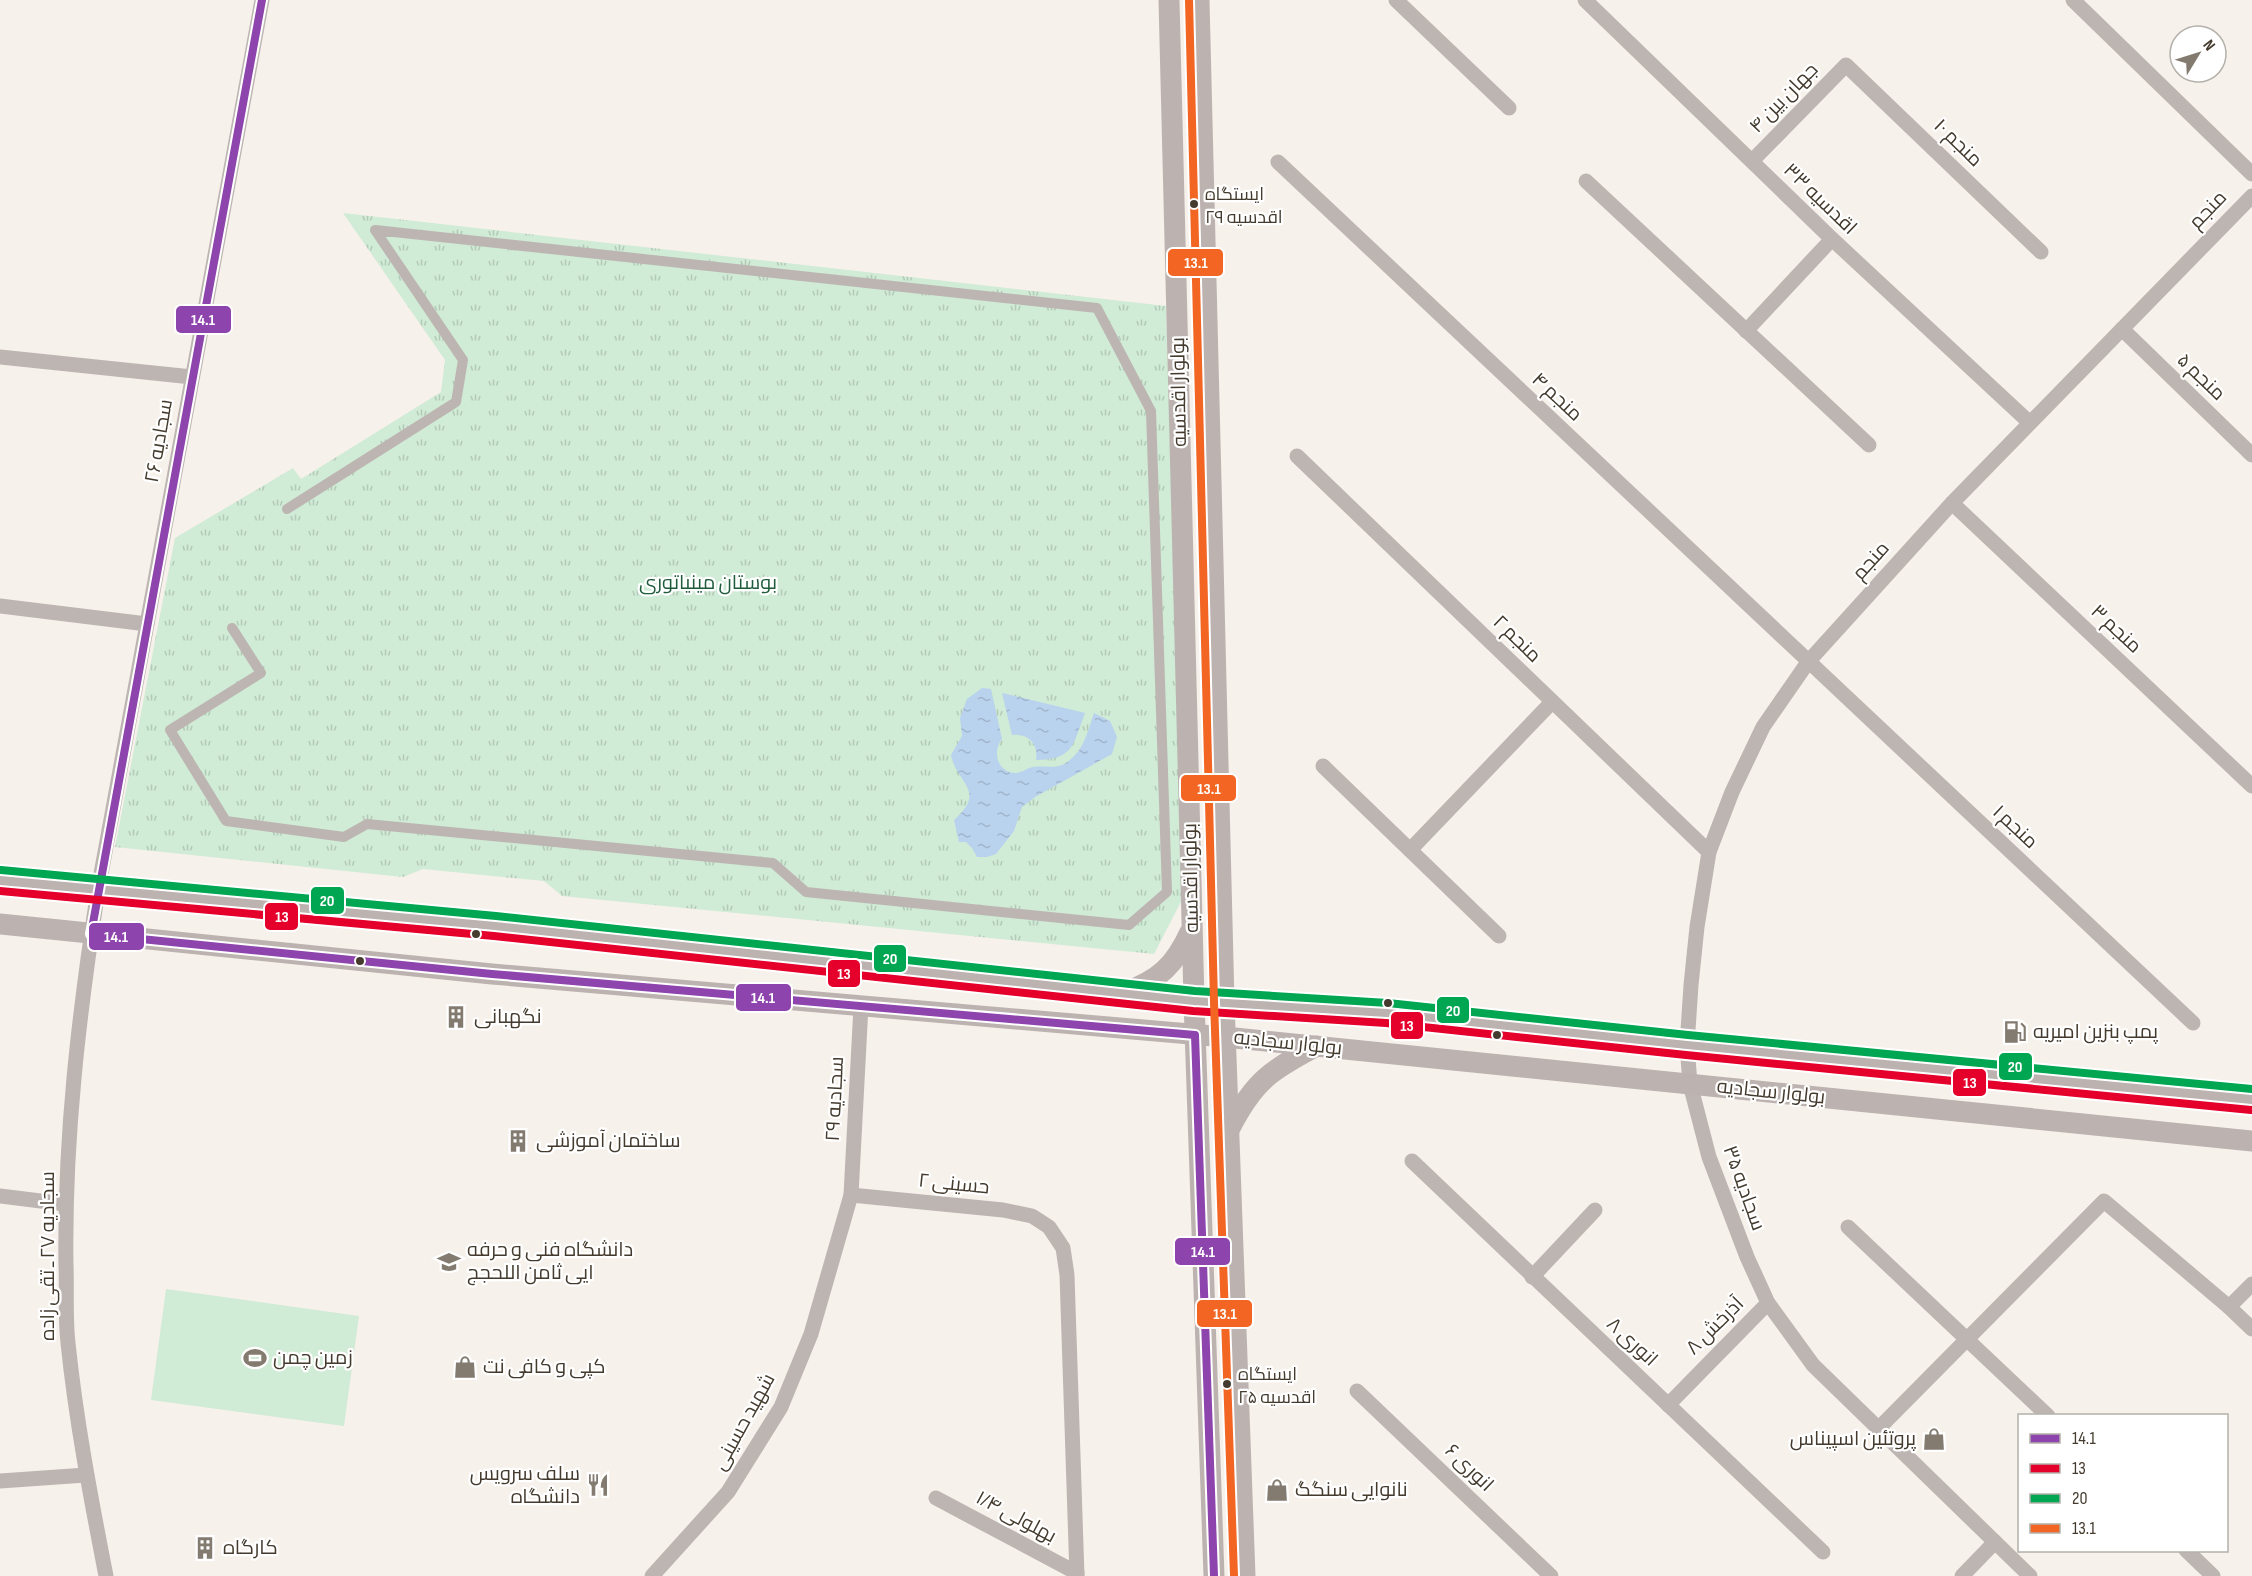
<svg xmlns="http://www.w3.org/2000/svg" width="2252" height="1576" font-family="'Sofia Sans Condensed',Cairo,sans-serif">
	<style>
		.grass { fill: #d0ebd6 }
		.park { fill: url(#park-tufts) }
		.water { fill: url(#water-ripples) }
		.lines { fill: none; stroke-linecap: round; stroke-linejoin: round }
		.pedestrian { stroke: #bdb5b2; stroke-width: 10 }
		.minor { stroke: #bdb5b2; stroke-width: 15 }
		.secondary { stroke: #bcb3b0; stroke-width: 21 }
		.bus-1-casing { stroke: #fff; stroke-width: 12 }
		.bus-2-casing { stroke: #fff; stroke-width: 12 }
		.bus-3-casing { stroke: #fff; stroke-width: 12 }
		.bus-4-casing { stroke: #fff; stroke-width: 12 }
		.bus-1 { stroke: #8e44ad; stroke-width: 8 }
		.bus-2 { stroke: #e4002b; stroke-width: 8 }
		.bus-3 { stroke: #00a651; stroke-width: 8 }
		.bus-4 { stroke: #f26522; stroke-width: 8 }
		.bus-dot { fill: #443b2e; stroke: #fff; stroke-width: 2 }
		.labels { text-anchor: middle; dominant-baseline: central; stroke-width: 4.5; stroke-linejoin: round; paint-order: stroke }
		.bus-label { font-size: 18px; fill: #443b2e; stroke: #fff; text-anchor: start }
		.street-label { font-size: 20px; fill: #443b2e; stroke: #fff }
		.park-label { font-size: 20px; fill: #1f5c3b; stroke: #fff }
		.poi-label { font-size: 20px; fill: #443b2e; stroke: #fff; text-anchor: start }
		.line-badge { stroke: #fff; stroke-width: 2 }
		.badge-label { font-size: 16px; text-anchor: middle; font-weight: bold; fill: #fff }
	</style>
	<defs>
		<pattern id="park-tufts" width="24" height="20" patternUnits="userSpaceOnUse" patternTransform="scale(1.5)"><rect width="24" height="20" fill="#d0ebd6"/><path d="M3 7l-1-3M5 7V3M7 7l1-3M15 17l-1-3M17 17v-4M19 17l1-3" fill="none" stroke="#b4cab8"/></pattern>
		<pattern id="water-ripples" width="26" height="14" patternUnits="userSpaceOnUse" patternTransform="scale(1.5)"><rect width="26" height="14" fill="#b9d2ee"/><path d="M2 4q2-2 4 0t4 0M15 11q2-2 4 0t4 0" fill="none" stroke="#a0b5cc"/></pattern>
	</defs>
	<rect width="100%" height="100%" fill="#f7f1eb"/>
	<polygon class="grass" points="166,1289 359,1316 344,1426 151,1400"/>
	<polygon class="park" points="343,213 1166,306 1186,892 1154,954 562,896 544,881 423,869 403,877 115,847 175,538 293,468 301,479 441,392 445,360"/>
	<g class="water">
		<path d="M982,688L991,689L1002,739C992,751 997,772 1015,773C1022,773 1027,768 1033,767C1051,765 1060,772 1075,755C1085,745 1089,727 1094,713L1110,721L1117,737L1112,754L1035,797L1022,807L1014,831L996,854L987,857H977L972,848L966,842H959L954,820C988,790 956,783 951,755L962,736L960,718L967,699Z"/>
		<path d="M1002,693L1085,713C1073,744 1074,760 1036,760C1039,744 1028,733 1012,735Z"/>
	</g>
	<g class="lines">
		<polyline class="pedestrian" points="232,628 261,673 170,730 226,821 344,837 367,824 773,863 806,892 1129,925 1167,892 1151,411 1097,308 375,230 463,360 456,402 287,509"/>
		<g class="minor">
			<polyline points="1396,0 1509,108"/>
			<polyline points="1585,0 1832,239 2030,423"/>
			<polyline points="2073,0 2252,174"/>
			<polyline points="1752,161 1846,65 2041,252"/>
			<polyline points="1278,162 2193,1023"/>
			<polyline points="1586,181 1869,445"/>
			<polyline points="2122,329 2252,455"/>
			<polyline points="1746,331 1832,239"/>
			<polyline points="0,357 192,377"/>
			<polyline points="1297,456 1709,852"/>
			<polyline points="1952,503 2252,786"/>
			<polyline points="0,606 147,624"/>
			<polyline points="1323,766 1499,936"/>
			<polyline points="1410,850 1552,702"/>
			<polyline points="1412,1161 1823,1552"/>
			<polyline points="851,1195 1003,1210 1032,1216 1049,1227 1063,1248 1067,1275 1077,1576"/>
			<polyline points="0,1196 65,1204"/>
			<polyline points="1848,1227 2048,1416"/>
			<polyline points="1532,1277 1595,1210"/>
			<polyline points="2229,1307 2252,1284"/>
			<polyline points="1357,1391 1551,1576"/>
			<polyline points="1668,1405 1768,1303"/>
			<polyline points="1879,1428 2104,1201 2229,1307 2252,1329"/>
			<polyline points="0,1481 86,1475"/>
			<polyline points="936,1498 1077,1573"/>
			<polyline points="2186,1550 2213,1576"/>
			<path d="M106,1576C91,1499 76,1421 68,1343C65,1317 67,1291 66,1265C64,1139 79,1014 98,890L262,0"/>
			<polyline points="652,1576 728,1492 781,1407 811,1334 851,1195 861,1006"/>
			<polyline points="1962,1576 1995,1542"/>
			<polyline points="2030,1576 1813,1365 1768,1303 1747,1257 1709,1157 1690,1084 1687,1045 1691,985 1697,927 1709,852 1732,792 1763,727 1808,662 1952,503 2252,196"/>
		</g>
		<g class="secondary">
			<polyline points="1169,0 1194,1001 1214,1576"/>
			<polyline points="1199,0 1224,1002 1245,1576"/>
			<polyline points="0,880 495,926 1194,1001 1387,1013 1687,1045 2252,1100"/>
			<polyline points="0,924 492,974 1225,1037 2252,1141"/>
			<path d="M1125,992C1159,980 1175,965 1190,932"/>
			<path d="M1230,1128C1254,1081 1271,1070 1317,1046"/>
		</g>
		<g class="bus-1-casing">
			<polyline id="bus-1" points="262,0 91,934 492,974 1195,1035 1214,1576"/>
		</g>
		<g class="bus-2-casing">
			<polyline id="bus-2" points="0,891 494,936 1193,1011 1386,1023 1686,1055 2251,1110"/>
		</g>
		<g class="bus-3-casing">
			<polyline id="bus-3" points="1,870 496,916 1195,991 1388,1003 1688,1035 2252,1089"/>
		</g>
		<g class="bus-4-casing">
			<polyline id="bus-4" points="1189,0 1214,1002 1234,1576"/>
		</g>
		<use href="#bus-1" class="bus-1"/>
		<use href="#bus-2" class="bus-2"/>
		<use href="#bus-3" class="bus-3"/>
		<use href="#bus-4" class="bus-4"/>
	</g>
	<defs>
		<g id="building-bare" transform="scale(1.8)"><path d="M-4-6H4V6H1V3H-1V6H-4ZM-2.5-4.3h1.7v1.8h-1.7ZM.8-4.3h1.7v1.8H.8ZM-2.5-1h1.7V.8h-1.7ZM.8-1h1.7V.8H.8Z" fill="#837b70" stroke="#fff" stroke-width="2.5" paint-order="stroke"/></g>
		<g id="fuel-bare" transform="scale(1.8)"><path d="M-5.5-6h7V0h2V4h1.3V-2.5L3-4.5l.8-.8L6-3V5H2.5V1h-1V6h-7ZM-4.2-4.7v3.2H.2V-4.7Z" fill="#837b70" stroke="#fff" stroke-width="2.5" paint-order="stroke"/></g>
		<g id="university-bare" transform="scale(1.8)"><path d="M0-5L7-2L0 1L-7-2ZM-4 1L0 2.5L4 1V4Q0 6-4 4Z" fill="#837b70" stroke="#fff" stroke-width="2.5" paint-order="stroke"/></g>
		<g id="stadium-bare" transform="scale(1.8)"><path d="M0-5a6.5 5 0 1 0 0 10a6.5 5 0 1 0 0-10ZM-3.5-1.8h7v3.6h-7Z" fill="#837b70" stroke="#fff" stroke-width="2.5" paint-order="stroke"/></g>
		<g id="shop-bare" transform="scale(1.8)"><path d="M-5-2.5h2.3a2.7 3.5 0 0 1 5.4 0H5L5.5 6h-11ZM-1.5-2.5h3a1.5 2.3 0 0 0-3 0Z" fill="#837b70" stroke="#fff" stroke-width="2.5" paint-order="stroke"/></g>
		<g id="restaurant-bare" transform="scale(1.8)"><path d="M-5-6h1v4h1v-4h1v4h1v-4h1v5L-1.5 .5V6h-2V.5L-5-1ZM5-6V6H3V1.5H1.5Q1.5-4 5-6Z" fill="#837b70" stroke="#fff" stroke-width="2.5" paint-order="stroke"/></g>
	</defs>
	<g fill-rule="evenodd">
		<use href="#building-bare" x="456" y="1017"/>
		<use href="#fuel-bare" x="2015" y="1032"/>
		<use href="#building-bare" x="518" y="1141"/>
		<use href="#university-bare" x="449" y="1262"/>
		<use href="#stadium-bare" x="255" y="1358"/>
		<use href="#shop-bare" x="465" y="1367"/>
		<use href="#shop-bare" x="1934" y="1439"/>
		<use href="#restaurant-bare" x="598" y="1485"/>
		<use href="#shop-bare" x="1277" y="1490"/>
		<use href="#building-bare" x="205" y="1548"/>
	</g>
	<g class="bus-dot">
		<circle cx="1194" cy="204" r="5"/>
		<circle cx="476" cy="934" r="5"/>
		<circle cx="360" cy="961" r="5"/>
		<circle cx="1388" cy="1003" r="5"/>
		<circle cx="1497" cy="1035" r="5"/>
		<circle cx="1227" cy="1384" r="5"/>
	</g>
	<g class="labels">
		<g class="bus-label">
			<text x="1205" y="194">ایستگاه<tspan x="1205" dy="23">اقدسیه ۲۹</tspan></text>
			<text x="1238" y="1374">ایستگاه<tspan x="1238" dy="23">اقدسیه ۲۵</tspan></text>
		</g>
		<g class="street-label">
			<text transform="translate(1784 98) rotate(-46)">جهان بین ۴</text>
			<text transform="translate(1958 143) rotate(44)">منجم ۱۰</text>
			<text transform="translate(1820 199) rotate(44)">اقدسیه ۳۳</text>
			<text transform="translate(2208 210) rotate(-46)">منجم</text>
			<text transform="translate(2201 377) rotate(44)">منجم ۵</text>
			<text transform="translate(1179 392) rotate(-91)">بولوار اقدسیه</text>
			<text transform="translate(1557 397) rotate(43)">منجم ۴</text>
			<text transform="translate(159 441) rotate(-80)">سجادیه ۲۶</text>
			<text transform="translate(1871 561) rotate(-48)">منجم</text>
			<text transform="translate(2116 629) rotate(43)">منجم ۳</text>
			<text transform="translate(1517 639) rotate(44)">منجم ۲</text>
			<text transform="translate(2015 827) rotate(43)">منجم ۱</text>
			<text transform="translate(1191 878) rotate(-91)">بولوار اقدسیه</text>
			<text transform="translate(1288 1043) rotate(6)">بولوار سجادیه</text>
			<text transform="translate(1771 1092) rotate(6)">بولوار سجادیه</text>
			<text transform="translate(835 1099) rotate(-87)">سجادیه ۲۹</text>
			<text transform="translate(954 1184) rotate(6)">حسینی ۲</text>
			<text transform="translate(1744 1188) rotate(70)">سجادیه ۳۵</text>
			<text transform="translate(48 1256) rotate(-90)">سجادیه ۲۷ ـ تقی زاده</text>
			<text transform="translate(1715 1326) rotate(-45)">آذرخش ۸</text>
			<text transform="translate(1632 1342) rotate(43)">انوری ۸</text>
			<text transform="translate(744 1422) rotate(-61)">شهید حسینی</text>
			<text transform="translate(1469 1468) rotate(44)">انوری ۶</text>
			<text transform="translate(1016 1517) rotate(28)">بهلولی ۱/۴</text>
		</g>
		<g class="park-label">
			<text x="708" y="583">بوستان مینیاتوری</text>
		</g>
		<g class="poi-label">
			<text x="474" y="1017">نگهبانی</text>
			<text x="2033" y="1032">پمپ بنزین امیریه</text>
			<text x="536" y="1141">ساختمان آموزشی</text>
			<text x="467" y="1250">دانشگاه فنی و حرفه<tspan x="467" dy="23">ایی ثامن اللحجج</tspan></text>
			<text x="273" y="1358">زمین چمن</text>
			<text x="483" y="1367">کپی و کافی نت</text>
			<text x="1916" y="1439" text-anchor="end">پروتئین اسپیناس</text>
			<text x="580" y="1474" text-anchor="end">سلف سرویس<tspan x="580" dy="23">دانشگاه</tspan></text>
			<text x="1295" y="1490">نانوایی سنگگ</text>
			<text x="223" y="1548">کارگاه</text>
		</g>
	</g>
	<g class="line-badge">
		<rect x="1167" y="248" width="57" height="29" rx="6" fill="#f26522"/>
		<rect x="175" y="305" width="57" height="29" rx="6" fill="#8e44ad"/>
		<rect x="1180" y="774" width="57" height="28" rx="6" fill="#f26522"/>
		<rect x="310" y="886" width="35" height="29" rx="6" fill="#00a651"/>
		<rect x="264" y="902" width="35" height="29" rx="6" fill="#e4002b"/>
		<rect x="88" y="922" width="57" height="29" rx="6" fill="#8e44ad"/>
		<rect x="873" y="944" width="34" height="29" rx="6" fill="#00a651"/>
		<rect x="827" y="959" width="34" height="29" rx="6" fill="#e4002b"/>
		<rect x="735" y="983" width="57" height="29" rx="6" fill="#8e44ad"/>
		<rect x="1436" y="996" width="34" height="28" rx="6" fill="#00a651"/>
		<rect x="1390" y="1011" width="34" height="29" rx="6" fill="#e4002b"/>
		<rect x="1998" y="1052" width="35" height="29" rx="6" fill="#00a651"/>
		<rect x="1952" y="1068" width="35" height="29" rx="6" fill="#e4002b"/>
		<rect x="1174" y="1237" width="57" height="29" rx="6" fill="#8e44ad"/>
		<rect x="1196" y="1299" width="57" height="29" rx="6" fill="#f26522"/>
	</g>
	<g class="badge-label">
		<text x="1196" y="268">13.1</text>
		<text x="203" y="325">14.1</text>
		<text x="1209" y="794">13.1</text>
		<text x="327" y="906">20</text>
		<text x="282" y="922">13</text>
		<text x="116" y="942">14.1</text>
		<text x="890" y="964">20</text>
		<text x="844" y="979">13</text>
		<text x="763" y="1003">14.1</text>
		<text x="1453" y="1016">20</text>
		<text x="1407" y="1031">13</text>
		<text x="2015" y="1072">20</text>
		<text x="1970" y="1088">13</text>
		<text x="1203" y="1257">14.1</text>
		<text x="1225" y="1319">13.1</text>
	</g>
	<rect x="2018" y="1414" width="210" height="138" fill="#ffffff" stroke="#b4b1ab" stroke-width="1.5"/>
	<rect x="2030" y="1434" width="30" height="9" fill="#8e44ad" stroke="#b4b1ab" stroke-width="1.5"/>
	<text x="2072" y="1444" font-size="18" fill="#443b2e">14.1</text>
	<rect x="2030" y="1464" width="30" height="9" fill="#e4002b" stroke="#b4b1ab" stroke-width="1.5"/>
	<text x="2072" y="1474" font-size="18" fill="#443b2e">13</text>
	<rect x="2030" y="1494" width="30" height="9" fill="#00a651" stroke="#b4b1ab" stroke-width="1.5"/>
	<text x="2072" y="1504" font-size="18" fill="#443b2e">20</text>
	<rect x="2030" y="1524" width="30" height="9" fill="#f26522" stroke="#b4b1ab" stroke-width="1.5"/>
	<text x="2072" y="1534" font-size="18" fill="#443b2e">13.1</text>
	<g transform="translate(2198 54) rotate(52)"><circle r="28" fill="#ffffff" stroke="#b4b1ab" stroke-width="1.5"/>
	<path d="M0-4.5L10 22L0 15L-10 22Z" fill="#837b70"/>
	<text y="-9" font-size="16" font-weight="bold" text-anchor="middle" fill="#443b2e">N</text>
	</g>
</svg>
